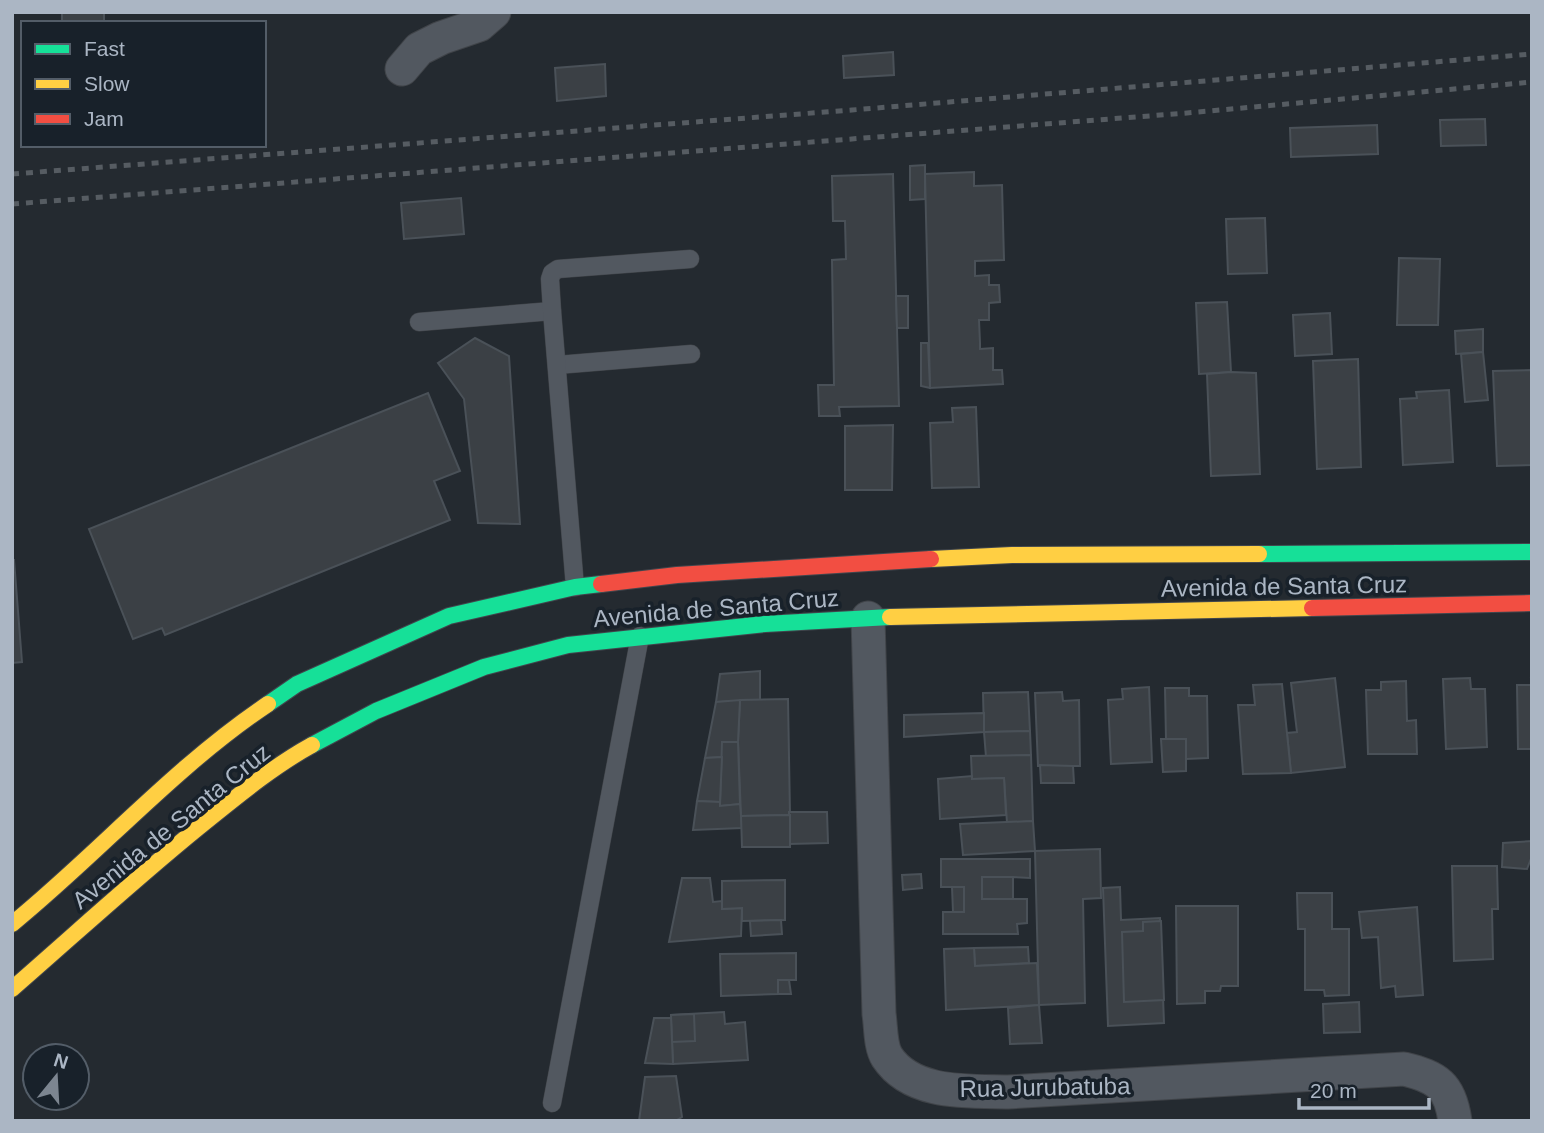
<svg xmlns="http://www.w3.org/2000/svg" width="1544" height="1133" font-family="Helvetica,sans-serif">
	<style>
		.building { fill: #3b4045; stroke: #4a5158; stroke-width: 2 }
		.lines { fill: none; stroke-linecap: round; stroke-linejoin: round }
		.lane-casing { stroke: #404449; stroke-width: 19 }
		.street-casing { stroke: #404449; stroke-width: 35 }
		.fast-casing { stroke: #41464d; stroke-width: 18 }
		.slow-casing { stroke: #41464d; stroke-width: 18 }
		.jam-casing { stroke: #41464d; stroke-width: 18 }
		.lane { stroke: #525860; stroke-width: 18 }
		.street { stroke: #525860; stroke-width: 33 }
		.fast { stroke: #16e098; stroke-width: 16 }
		.slow { stroke: #ffcf43; stroke-width: 16 }
		.jam { stroke: #f24e42; stroke-width: 16 }
		.rail { stroke: #565c62; stroke-width: 5; stroke-dasharray: 7 7; stroke-linecap: butt }
		.labels { text-anchor: middle; dominant-baseline: central; stroke-width: 7; stroke-linejoin: round; paint-order: stroke }
		.street-label { font-size: 24px; fill: #abb6c4; stroke: #18212a }
	</style>
	<rect width="100%" height="100%" fill="#242a30"/>
	<g class="building">
		<rect x="62" y="12" width="42" height="11"/>
		<polygon points="893,52 894,75 844,78 843,56"/>
		<polygon points="605,64 606,96 557,101 555,68"/>
		<polygon points="1485,119 1486,145 1441,146 1440,120"/>
		<polygon points="1377,125 1378,154 1291,157 1290,128"/>
		<polygon points="925,165 925,199 910,200 910,166"/>
		<polygon points="974,172 974,186 1002,185 1004,260 975,261 975,276 989,275 989,285 999,285 1000,302 989,303 989,320 979,320 980,343 980,349 993,348 993,370 1002,370 1003,384 930,388 925,174"/>
		<polygon points="893,174 899,406 839,407 840,416 819,416 818,385 834,385 832,260 846,259 845,221 833,221 832,176"/>
		<polygon points="461,198 464,234 404,239 401,203"/>
		<polygon points="1265,218 1267,273 1228,274 1226,219"/>
		<polygon points="1399,258 1440,259 1438,325 1397,325"/>
		<polygon points="896,296 908,296 908,328 897,328"/>
		<polygon points="1227,302 1231,372 1199,374 1196,303"/>
		<polygon points="1330,313 1332,354 1295,356 1293,315"/>
		<polygon points="1483,329 1483,352 1456,354 1455,331"/>
		<polygon points="475,338 509,356 520,524 478,523 464,399 438,363"/>
		<polygon points="921,343 928,343 930,388 921,386"/>
		<polygon points="1483,352 1488,400 1465,402 1461,354"/>
		<polygon points="1358,359 1361,467 1317,469 1313,361"/>
		<polygon points="1532,370 1532,465 1497,466 1493,371"/>
		<polygon points="1231,372 1256,373 1260,474 1211,476 1207,374"/>
		<polygon points="1449,390 1453,462 1403,465 1400,399 1417,398 1416,392"/>
		<polygon points="428,393 460,471 434,481 450,520 165,635 162,628 133,639 89,529"/>
		<polygon points="976,407 979,487 932,488 930,423 953,422 952,408"/>
		<polygon points="893,425 892,490 845,490 845,426"/>
		<polygon points="12,560 14,560 22,662 12,663"/>
		<polygon points="760,671 760,700 716,702 720,674"/>
		<polygon points="1335,678 1345,767 1291,773 1287,733 1297,732 1291,683"/>
		<polygon points="1470,678 1471,689 1485,689 1487,747 1446,749 1443,679"/>
		<polygon points="1531,678 1532,678 1532,749 1518,749 1517,685 1532,685"/>
		<polygon points="1406,681 1407,721 1416,720 1417,754 1368,754 1366,690 1381,690 1381,682"/>
		<polygon points="1282,684 1291,773 1243,774 1238,705 1255,705 1253,685"/>
		<polygon points="1149,687 1152,762 1111,764 1108,700 1123,699 1122,689"/>
		<polygon points="1165,688 1189,688 1189,696 1207,696 1208,758 1186,759 1186,739 1166,739"/>
		<polygon points="1028,692 1030,731 984,732 983,693"/>
		<polygon points="1062,692 1063,701 1079,700 1080,766 1038,766 1035,693"/>
		<polygon points="788,699 790,815 741,816 738,742 740,700"/>
		<polygon points="740,700 738,742 722,742 722,757 705,758 716,702"/>
		<polygon points="984,713 984,732 904,737 904,715"/>
		<polygon points="1030,731 1031,755 986,757 984,732"/>
		<polygon points="1161,739 1186,739 1186,771 1163,772"/>
		<polygon points="722,742 738,742 740,804 720,806"/>
		<polygon points="1031,755 1033,821 1007,823 1004,778 972,779 971,756"/>
		<polygon points="722,757 720,802 697,801 705,758"/>
		<polygon points="1040,765 1073,766 1074,783 1041,783"/>
		<polygon points="972,776 972,779 1004,778 1006,815 940,819 938,779"/>
		<polygon points="697,801 720,802 720,806 740,804 742,828 693,830"/>
		<polygon points="789,812 827,812 828,843 789,844"/>
		<polygon points="790,815 790,847 742,847 741,816"/>
		<polygon points="1033,821 1035,851 963,855 960,824"/>
		<polygon points="1532,841 1532,856 1527,869 1502,867 1503,843"/>
		<polygon points="1100,849 1101,898 1083,899 1085,1003 1039,1005 1035,851"/>
		<polygon points="941,859 1030,859 1030,878 1013,877 1013,899 1027,899 1027,923 1017,924 1018,934 943,934 943,912 964,912 964,887 941,887"/>
		<polygon points="1452,866 1497,866 1498,909 1492,909 1493,959 1454,961"/>
		<polygon points="921,874 922,888 903,890 902,875"/>
		<rect x="982" y="877" width="31" height="22"/>
		<polygon points="682,878 710,878 713,902 722,901 722,909 742,908 741,936 669,942"/>
		<polygon points="785,880 785,920 742,921 742,908 722,909 722,881"/>
		<polygon points="952,887 964,887 964,912 953,912"/>
		<polygon points="1120,887 1121,920 1160,918 1164,1023 1108,1026 1103,888"/>
		<polygon points="1297,893 1332,893 1332,929 1349,929 1349,995 1325,996 1324,990 1305,990 1305,929 1298,929"/>
		<polygon points="1176,906 1238,906 1238,986 1221,986 1220,991 1205,991 1205,1003 1177,1004"/>
		<polygon points="1417,907 1423,995 1396,997 1395,986 1381,988 1378,937 1362,938 1359,912"/>
		<polygon points="781,920 782,934 751,936 750,921"/>
		<polygon points="1161,921 1164,1000 1124,1002 1122,932 1143,931 1143,922"/>
		<polygon points="1028,947 1029,963 975,966 974,948"/>
		<polygon points="974,948 975,966 1037,963 1039,1005 946,1010 944,949"/>
		<polygon points="796,953 796,980 778,980 778,994 721,996 720,954"/>
		<polygon points="778,980 789,980 791,994 778,994"/>
		<polygon points="1359,1002 1360,1032 1324,1033 1323,1004"/>
		<polygon points="1039,1005 1042,1043 1010,1044 1008,1008"/>
		<polygon points="724,1012 725,1024 745,1022 748,1060 673,1064 671,1015"/>
		<polygon points="694,1014 695,1041 672,1042 671,1015"/>
		<polygon points="654,1018 671,1018 673,1064 645,1063"/>
		<polygon points="676,1076 682,1117 675,1121 639,1121 645,1077"/>
	</g>
	<g class="lines">
		<g class="lane-casing">
			<g id="lane">
				<polyline points="419,322 552,311"/>
				<polyline points="557,365 691,354"/>
				<polyline points="575,587 552,311 550,279 552,273 558,269 690,259"/>
				<polyline points="552,1103 640,636"/>
			</g>
		</g>
		<g class="street-casing">
			<g id="street">
				<polyline points="402,69 419,49 441,38 479,25 494,12"/>
				<path d="M868,618L879,1014C881,1026 880,1046 887,1057C912,1095 968,1091 1008,1092L1404,1069C1437,1077 1450,1085 1455,1121"/>
			</g>
		</g>
		<g class="fast-casing">
			<g id="fast">
				<polyline points="1259,554 1532,552"/>
				<polyline points="268,704 297,684 449,616 575,587 601,584"/>
				<polyline points="312,745 376,711 484,667 568,645 765,624 890,617"/>
			</g>
		</g>
		<g class="slow-casing">
			<g id="slow">
				<polyline points="931,559 1012,555 1259,554"/>
				<polyline points="890,617 1312,608"/>
				<path d="M12,924C99,853 174,767 268,704"/>
				<path d="M12,989C74,935 135,879 199,827C235,798 272,767 312,745"/>
			</g>
		</g>
		<g class="jam-casing">
			<g id="jam">
				<polyline points="601,584 677,575 931,559"/>
				<polyline points="1312,608 1532,603"/>
			</g>
		</g>
		<use href="#lane" class="lane"/>
		<use href="#street" class="street"/>
		<use href="#fast" class="fast"/>
		<use href="#slow" class="slow"/>
		<use href="#jam" class="jam"/>
		<g class="rail">
			<polyline points="12,174 852,110 1532,54"/>
			<polyline points="12,204 1187,113 1532,82"/>
		</g>
	</g>
	<g class="labels">
		<g class="street-label">
			<text transform="translate(1284 586) rotate(-1)">Avenida de Santa Cruz</text>
			<text transform="translate(716 608) rotate(-5)">Avenida de Santa Cruz</text>
			<text transform="translate(171 826) rotate(-39)">Avenida de Santa Cruz</text>
			<text transform="translate(1045 1087) rotate(-1)">Rua Jurubatuba</text>
		</g>
	</g>
	<rect width="1544" height="1133" fill="none" stroke="#abb6c4" stroke-width="28"/>
	<rect x="21" y="21" width="245" height="126" fill="#18212a" stroke="#535d68" stroke-width="2"/>
	<rect x="35" y="44" width="35" height="10" fill="#16e098" stroke="#535d68" stroke-width="2"/>
	<text x="84" y="56" font-size="21" fill="#abb6c4">Fast</text>
	<rect x="35" y="79" width="35" height="10" fill="#ffcf43" stroke="#535d68" stroke-width="2"/>
	<text x="84" y="91" font-size="21" fill="#abb6c4">Slow</text>
	<rect x="35" y="114" width="35" height="10" fill="#f24e42" stroke="#535d68" stroke-width="2"/>
	<text x="84" y="126" font-size="21" fill="#abb6c4">Jam</text>
	<g transform="translate(56 1077) rotate(18)"><circle r="33" fill="#18212a" stroke="#535d68" stroke-width="2"/>
	<path d="M0-5L12 26L0 18L-12 26Z" fill="#7c8590"/>
	<text y="-10" font-size="19" font-weight="bold" text-anchor="middle" fill="#abb6c4">N</text>
	</g>
	<path d="M1299 1098v10h130v-10" fill="none" stroke="#abb6c4" stroke-width="3.5"/>
	<text x="1310" y="1098" font-size="21" fill="#abb6c4" stroke="#18212a" stroke-width="5" paint-order="stroke">20 m</text>
</svg>
